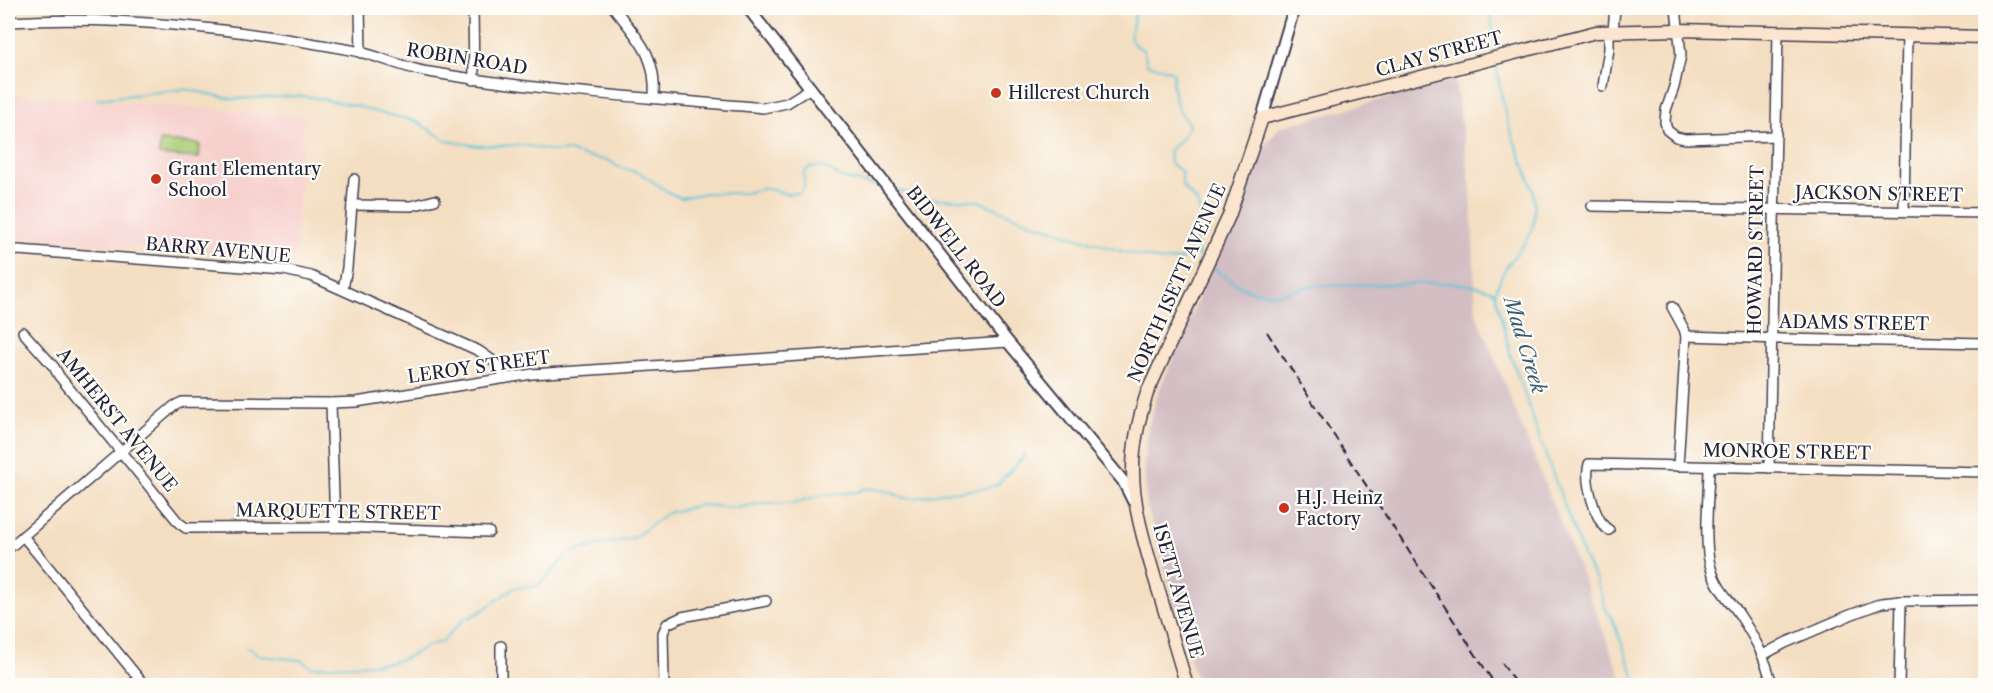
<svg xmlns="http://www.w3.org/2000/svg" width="1993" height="693" font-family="'Libre Caslon Text',serif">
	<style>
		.built { fill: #f7d0cd }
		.industrial { fill: #d2bec3 }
		.green { fill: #aacc75; stroke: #667758; stroke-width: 1.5 }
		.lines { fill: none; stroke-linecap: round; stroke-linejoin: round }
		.stream { stroke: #5bc4d7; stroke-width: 2 }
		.minor-casing { stroke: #423e4f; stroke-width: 12 }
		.tertiary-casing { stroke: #423e4f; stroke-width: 14 }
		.secondary-casing { stroke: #423e4f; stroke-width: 15 }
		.minor { stroke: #fff; stroke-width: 9 }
		.tertiary { stroke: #fff; stroke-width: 10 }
		.secondary { stroke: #fbe5cf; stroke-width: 12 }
		.rail { stroke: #22223b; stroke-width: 2; stroke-dasharray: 9 4.5; stroke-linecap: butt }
		.poi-dot { fill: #c8321e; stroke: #fdfcf7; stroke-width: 2 }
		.labels { text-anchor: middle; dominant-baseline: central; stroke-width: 4.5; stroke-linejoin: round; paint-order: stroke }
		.street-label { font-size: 18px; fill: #22223b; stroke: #fdfcf7 }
		.poi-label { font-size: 18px; fill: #22223b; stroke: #fdfcf7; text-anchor: start }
		.water-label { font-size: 20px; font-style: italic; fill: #365b72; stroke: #fdfcf7 }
	</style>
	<rect width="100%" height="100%" fill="#fdfcf7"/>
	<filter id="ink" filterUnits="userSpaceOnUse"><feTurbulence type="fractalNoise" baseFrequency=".0167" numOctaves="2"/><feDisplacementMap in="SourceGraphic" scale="12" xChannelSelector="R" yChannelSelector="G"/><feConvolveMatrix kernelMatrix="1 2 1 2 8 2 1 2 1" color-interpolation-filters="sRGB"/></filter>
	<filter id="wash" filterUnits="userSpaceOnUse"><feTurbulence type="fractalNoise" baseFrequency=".008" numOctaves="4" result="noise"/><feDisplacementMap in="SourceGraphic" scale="24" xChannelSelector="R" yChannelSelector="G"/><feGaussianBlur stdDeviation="1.35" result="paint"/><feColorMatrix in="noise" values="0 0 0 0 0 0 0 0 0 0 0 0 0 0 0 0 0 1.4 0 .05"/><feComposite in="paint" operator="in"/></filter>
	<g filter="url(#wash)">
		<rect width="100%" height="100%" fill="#f4dec1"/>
		<polygon class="built" points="13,94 304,116 295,258 23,240 10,217 14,140 8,131 8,107"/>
		<polygon class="industrial" points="1455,80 1471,191 1476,313 1582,576 1624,685 1198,686 1146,502 1144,463 1148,427 1158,394 1260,152 1280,127"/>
		<polygon class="green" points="160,141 200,144 199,158 159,155"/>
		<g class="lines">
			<g class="stream">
				<path d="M1134,8C1138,27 1118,40 1144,50L1147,64L1171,71L1174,74L1172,84L1177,106L1189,125L1182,138L1169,151L1170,163L1182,172V186L1197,202L1201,216L1198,223L1196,243L1198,254L1204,261"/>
				<polyline points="1490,8 1495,52"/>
				<polyline points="97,99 185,89 232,99 299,96 316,98 357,106 376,112 416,121 447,141 478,146 523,145 553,151 569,151 584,156 610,161 618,167 640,173 668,192 681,198 706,193 745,193 765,188 786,194 800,193 804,188 804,172 810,167 823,167 842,178 882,187"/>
				<polyline points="893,189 923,198 978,201 1034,224 1117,250 1163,261 1178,260 1198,254"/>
				<path d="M1210,266L1239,286L1252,291L1272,294L1283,293L1310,286L1447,283C1463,284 1480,285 1495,292"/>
				<polyline points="1495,292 1510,353 1541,442 1584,558 1596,580 1607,612 1611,616 1638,686"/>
				<path d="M1495,292C1498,287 1499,281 1502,275C1509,258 1529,244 1533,225C1541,190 1520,161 1510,129C1503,107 1499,83 1496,61"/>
				<polyline points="245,648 250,649 259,656 301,660 312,667 389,663 408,657 426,646 442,642 462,621 480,612 514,588 536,586 550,574 564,557 571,552 635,537 667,513 700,505 737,508 762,503 793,503 823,495 857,492 866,488 887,491 905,498 916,498 941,493 988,488 998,484 1025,455"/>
			</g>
		</g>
	</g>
	<g filter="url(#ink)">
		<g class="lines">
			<g class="minor-casing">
				<g id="minor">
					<polyline points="360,8 361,53"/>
					<polyline points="473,8 474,80"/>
					<path d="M614,8C638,39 657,55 654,98"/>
					<polyline points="1676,8 1681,55 1674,87 1666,110 1665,122 1667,130 1676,137 1685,139 1776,136"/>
					<path d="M8,22C123,15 237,29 351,50C378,55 402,68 429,72C539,91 652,98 763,108L787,103L811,88"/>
					<polyline points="1613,31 1615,8"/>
					<polyline points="1603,86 1609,49 1609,32"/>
					<polyline points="352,205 411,206 435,200"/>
					<polyline points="1592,206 1986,213"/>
					<polyline points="1904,211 1907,35"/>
					<path d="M8,252L18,250L284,270L311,276L479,351C489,358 502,365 505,378"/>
					<polyline points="343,289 347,268 354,179"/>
					<polyline points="1672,307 1684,329 1686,336 1678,466"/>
					<polyline points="23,332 54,367 59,376 179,523 186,528 335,527 489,532"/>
					<polyline points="1686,336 1782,339 1986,343"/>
					<polyline points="331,403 335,527"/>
					<path d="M1709,467C1709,494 1703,544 1711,568C1715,584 1727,598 1737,611C1753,635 1766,657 1772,686"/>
					<polyline points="1769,468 1778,33"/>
					<path d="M1609,530C1595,522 1584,480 1589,464L1986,472"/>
					<polyline points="23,536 145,686"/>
					<polyline points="8,549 174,406 182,402 331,403 356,402 532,374 1008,342"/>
					<polyline points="501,646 501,686"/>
					<polyline points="1763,655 1785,643 1850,615 1882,603 1901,601 1986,600"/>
					<polyline points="664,686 663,633 667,624 682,617 766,601"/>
					<polyline points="1899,686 1901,601"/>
				</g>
			</g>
			<g class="tertiary-casing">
				<g id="tertiary">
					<polyline points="748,8 1008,342 1123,481 1133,501"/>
					<polyline points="1262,118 1294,8"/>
				</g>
			</g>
			<g class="secondary-casing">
				<path id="secondary" d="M1187,686C1176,650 1166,614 1155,579C1145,544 1133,508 1133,470C1133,444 1139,418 1147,393L1229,216L1262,118L1596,32L1678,30L1986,37"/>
			</g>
			<use href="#minor" class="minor"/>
			<use href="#tertiary" class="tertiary"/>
			<use href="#secondary" class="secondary"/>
			<g class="rail">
				<polyline points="1267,332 1496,686"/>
				<polyline points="1502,663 1517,686"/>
			</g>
		</g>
	</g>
	<g class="poi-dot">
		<circle cx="996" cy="93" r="6"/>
		<circle cx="156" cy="179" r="6"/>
		<circle cx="1284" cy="508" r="6"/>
	</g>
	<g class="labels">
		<g class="street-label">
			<text transform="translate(1439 54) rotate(-15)">CLAY STREET</text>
			<text transform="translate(467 59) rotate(9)">ROBIN ROAD</text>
			<text transform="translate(1879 194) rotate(1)">JACKSON STREET</text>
			<text transform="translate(956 247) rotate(52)">BIDWELL ROAD</text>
			<text transform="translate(218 250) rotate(5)">BARRY AVENUE</text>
			<text transform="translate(1756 250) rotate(-89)">HOWARD STREET</text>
			<text transform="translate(1177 283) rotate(-66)">NORTH ISETT AVENUE</text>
			<text transform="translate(1854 323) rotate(1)">ADAMS STREET</text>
			<text transform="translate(479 367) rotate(-8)">LEROY STREET</text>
			<text transform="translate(117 420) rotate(51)">AMHERST AVENUE</text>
			<text transform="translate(1787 452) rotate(1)">MONROE STREET</text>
			<text transform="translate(338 512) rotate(1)">MARQUETTE STREET</text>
			<text transform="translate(1178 591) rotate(74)">ISETT AVENUE</text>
		</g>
		<g class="poi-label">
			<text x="1008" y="93">Hillcrest Church</text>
			<text x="168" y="169">Grant Elementary<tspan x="168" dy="21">School</tspan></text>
			<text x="1296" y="498">H.J. Heinz<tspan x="1296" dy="21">Factory</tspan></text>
		</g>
		<g class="water-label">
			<text transform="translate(1525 345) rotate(73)">Mad Creek</text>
		</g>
	</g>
	<rect width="1993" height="693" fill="none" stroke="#fdfcf7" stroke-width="30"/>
</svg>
